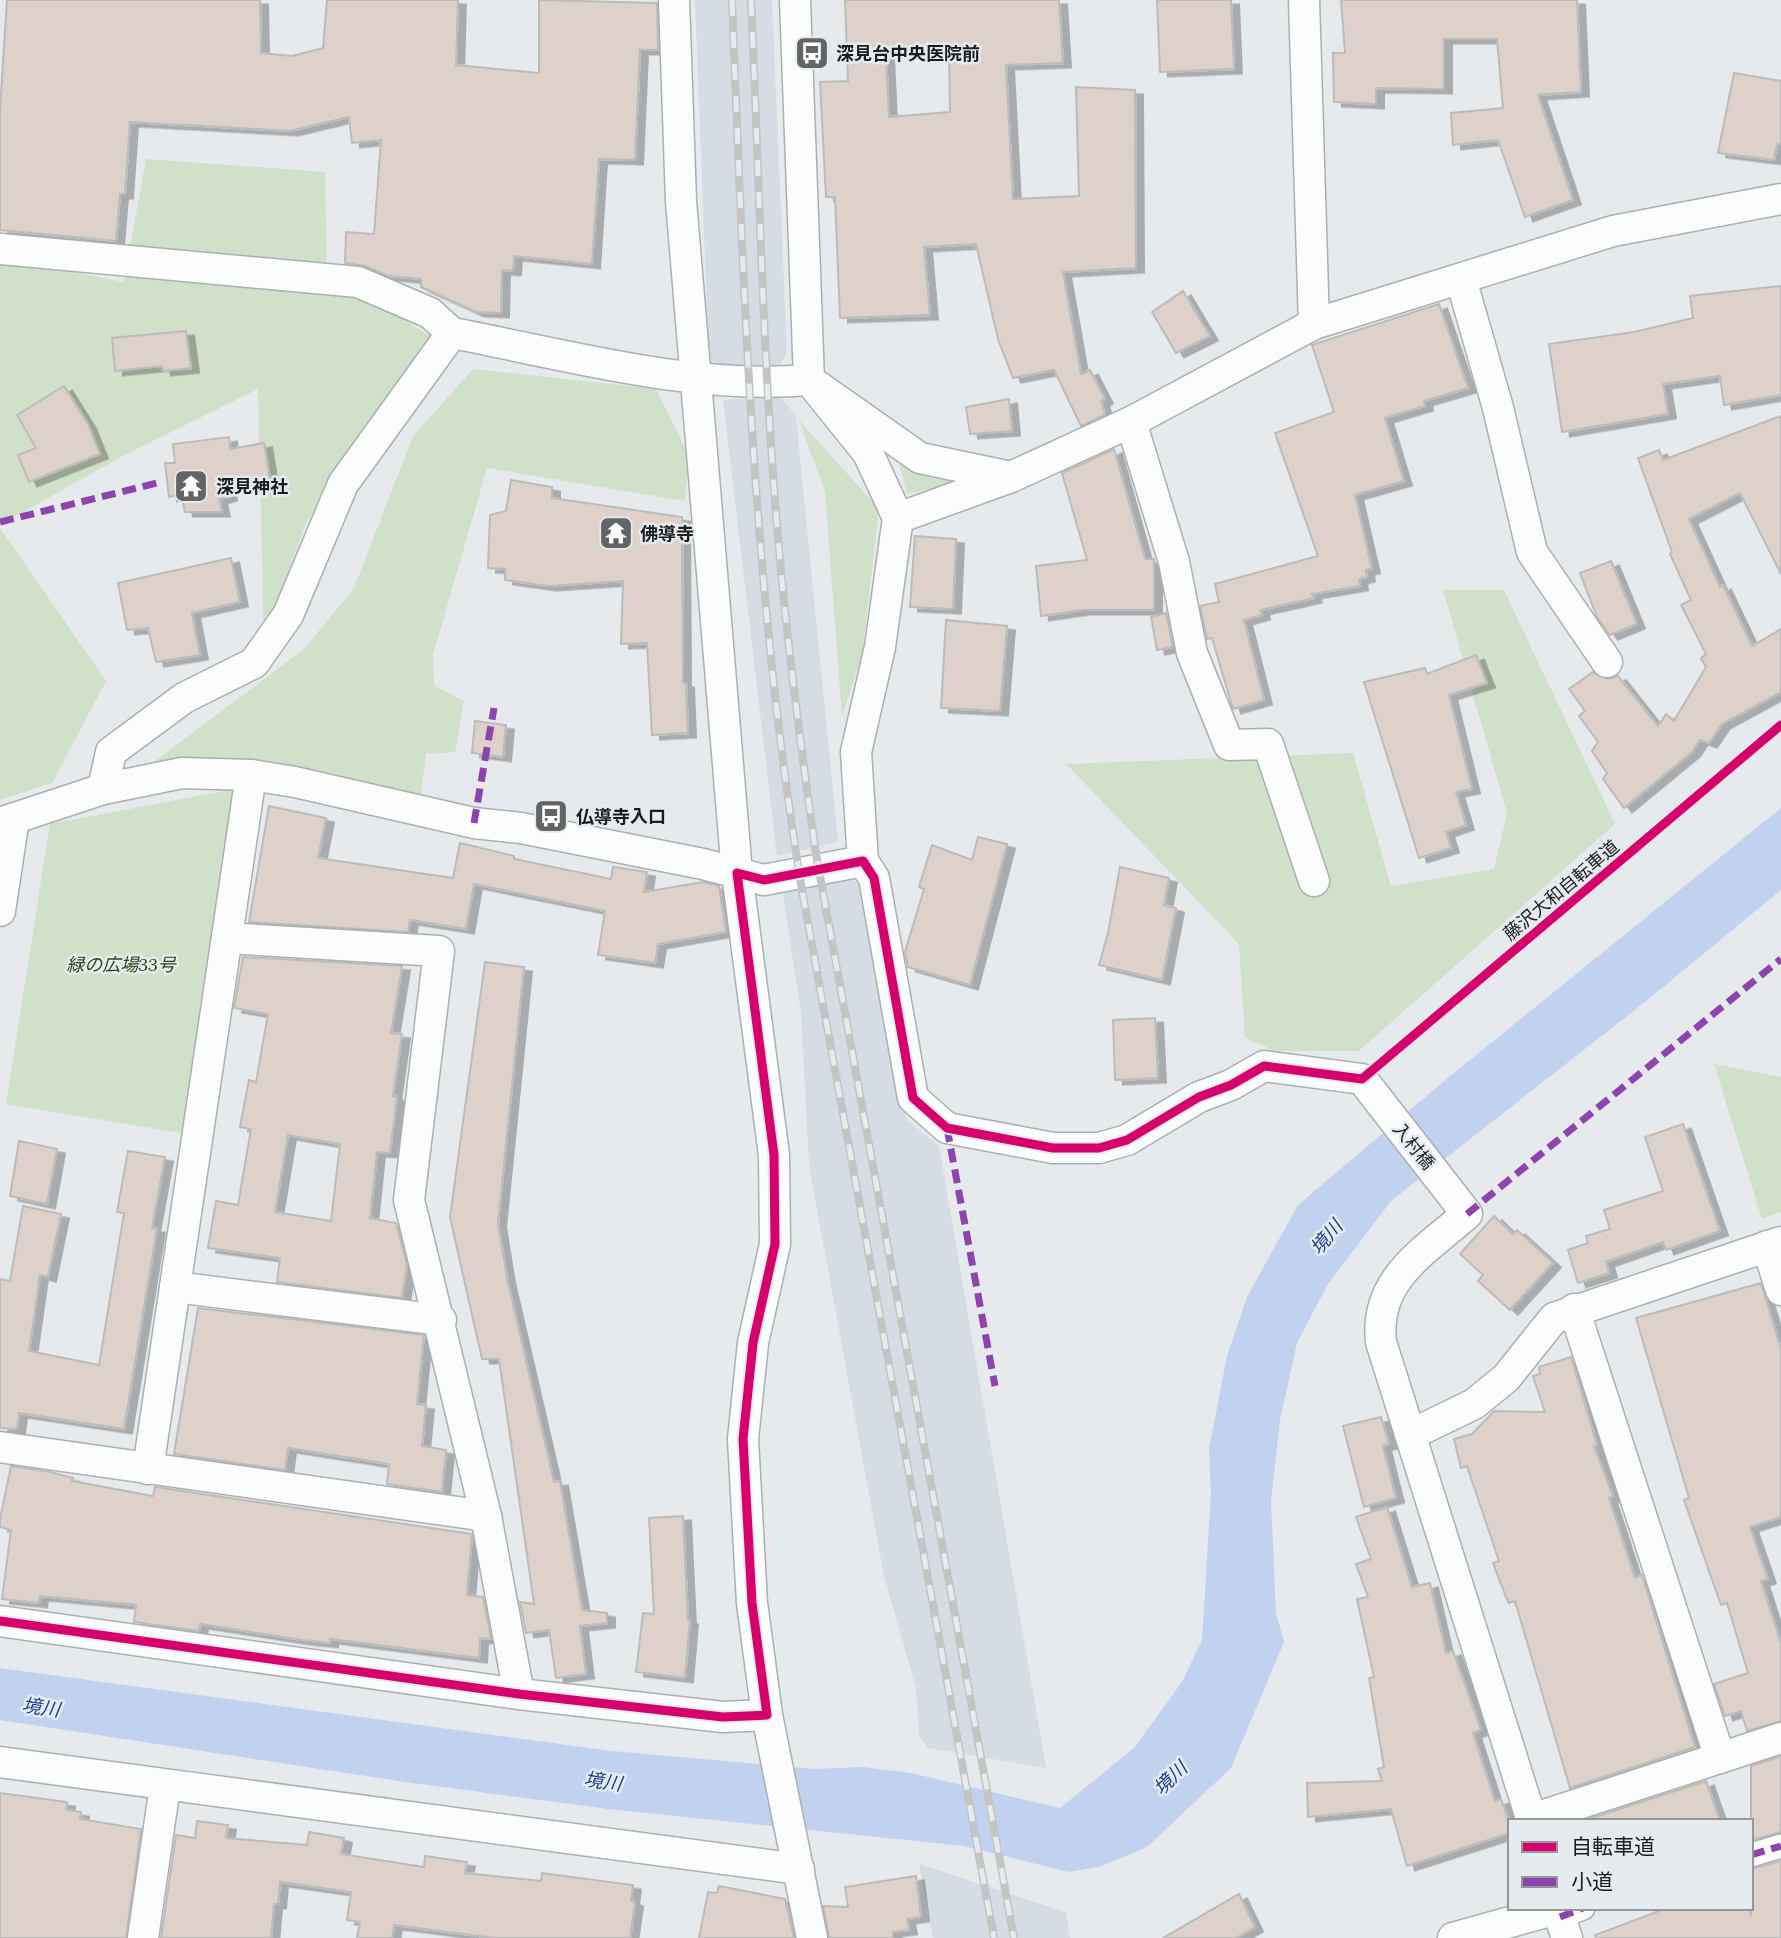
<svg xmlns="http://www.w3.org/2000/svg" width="1781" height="1938" font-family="Lora,'Noto Sans JP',serif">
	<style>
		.built { fill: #d5dce3 }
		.green { fill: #d0e0c9 }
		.water { fill: #c1d1f0 }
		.building { fill: #ded1c9; stroke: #bbbbbc; stroke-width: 2; fill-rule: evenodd; filter: url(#shadow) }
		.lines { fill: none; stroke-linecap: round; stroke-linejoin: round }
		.pedestrian-casing { stroke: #acafb1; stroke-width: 26 }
		.minor-casing { stroke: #acafb1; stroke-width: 33 }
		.pedestrian { stroke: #fbfcfc; stroke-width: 23 }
		.minor { stroke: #fbfcfc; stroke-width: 30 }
		.rail-casing { stroke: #c3c4c4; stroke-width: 8 }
		.rail { stroke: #e5ebef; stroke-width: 5; stroke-dasharray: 16; stroke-linecap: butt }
		.quiet { stroke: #8e44ad; stroke-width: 7; stroke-dasharray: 14 7; stroke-linecap: butt }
		.cycleway-casing { stroke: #e5ebef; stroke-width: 13 }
		.cycleway { stroke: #d6006c; stroke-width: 9 }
		.labels { text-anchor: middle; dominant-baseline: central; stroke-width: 5; stroke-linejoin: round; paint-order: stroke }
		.poi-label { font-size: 18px; font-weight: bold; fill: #1a1c1e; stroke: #e5ebef; text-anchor: start }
		.street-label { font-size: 18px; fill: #1a1c1e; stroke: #e5ebef }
		.park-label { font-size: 18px; font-style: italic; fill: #2a4512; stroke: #e5ebef }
		.water-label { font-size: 19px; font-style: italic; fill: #1f3f8f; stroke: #e5ebef }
	</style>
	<defs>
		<filter id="shadow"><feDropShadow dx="8" dy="4.5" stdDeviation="0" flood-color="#0004"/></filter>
	</defs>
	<rect width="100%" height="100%" fill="#e7eaed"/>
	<g class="built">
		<polygon points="695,0 772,0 787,353 777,370 722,376 709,363"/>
		<polygon points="780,396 796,416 838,842 777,856 723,400"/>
		<polygon points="849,873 858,885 907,1120 939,1146 1046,1768 928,1748 919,1735 916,1688 884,1576 809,1166 801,1013 782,888"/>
		<polygon points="919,1864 1066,1912 1070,1938 933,1938"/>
	</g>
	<g class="green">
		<polygon points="146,159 325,172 327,289 391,312 432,337 305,525 264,640 258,389 119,458 0,525 0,258 124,282"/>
		<polygon points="473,369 656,389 689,456 685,501 487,468 433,655 434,686 464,701 455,752 426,754 420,800 142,771 303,650 354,588 413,436"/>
		<polygon points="799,420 879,509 862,655 842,717 825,492"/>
		<polygon points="894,444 926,477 958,482 907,494"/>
		<polygon points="0,528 106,681 52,783 0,800"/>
		<polygon points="1443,590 1504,590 1615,824 1359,1051 1275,1051 1245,1038 1239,944 1066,764 1353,753 1391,886 1494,869 1507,813"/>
		<polygon points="240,788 187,1134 6,1104 50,824"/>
		<polygon points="1714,1064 1781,1077 1781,1212 1762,1219"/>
	</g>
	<polygon class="water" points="1781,808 1781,890 1645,1002 1391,1201 1328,1284 1297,1343 1280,1420 1271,1501 1276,1613 1284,1642 1231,1768 1147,1847 1102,1866 1069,1872 964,1846 608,1809 405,1782 0,1720 0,1668 612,1751 816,1769 863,1767 911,1773 1060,1808 1134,1748 1182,1682 1202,1640 1211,1493 1209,1449 1227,1356 1247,1297 1298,1205 1449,1077"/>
	<g class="building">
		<polygon points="7,0 260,0 261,53 292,56 323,48 327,0 458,0 456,65 539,73 539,0 657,3 658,50 640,50 635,160 599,159 592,264 514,256 513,271 502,270 501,313 476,312 421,287 421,279 388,276 365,266 345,263 346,232 374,234 381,140 352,143 349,117 290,131 130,122 125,194 120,194 116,241 0,230 0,110"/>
		<path d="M845,0H1059L1063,63L1006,65L1013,199L1079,196L1076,87L1135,90L1136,268L1063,272L1081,374L1090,370L1105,399L1101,401L1105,415L1081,426L1054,370L1013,378L998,339L976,244L924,247L930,315L840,318L835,197H826L820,82L848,81ZM949,53L950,112L889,117L886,54Z"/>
		<polygon points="1157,0 1231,0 1234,69 1160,72"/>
		<polygon points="1341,0 1577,0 1581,92 1538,95 1573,200 1525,217 1498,140 1453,145 1451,113 1503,108 1497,39 1444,39 1444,89 1376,88 1376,104 1334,102 1333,53 1345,53"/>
		<polygon points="1734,73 1781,81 1781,145 1777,144 1774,160 1718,153"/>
		<polygon points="1781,286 1781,395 1724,405 1720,376 1663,384 1668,414 1562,432 1549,344 1634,332 1693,318 1690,296"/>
		<polygon points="1183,291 1210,336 1176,353 1152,312"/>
		<polygon points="1439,304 1468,388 1424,401 1425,406 1385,418 1404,481 1355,495 1372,569 1366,570 1367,577 1359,579 1360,586 1312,594 1314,598 1261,610 1262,615 1244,620 1264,700 1233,709 1212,638 1207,639 1200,606 1219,602 1215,584 1318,556 1275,433 1334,412 1312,345"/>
		<polygon points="186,331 191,368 163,371 162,366 115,371 112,338"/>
		<polygon points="64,386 88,424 100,454 29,482 18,455 36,448 17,415"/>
		<polygon points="1009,399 1012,431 970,434 966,407"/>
		<polygon points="1781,416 1781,574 1740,493 1689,519 1720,587 1723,585 1752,646 1781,629 1781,692 1722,724 1709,743 1700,740 1692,752 1624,808 1603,779 1607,773 1592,751 1598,742 1579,716 1585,711 1569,689 1593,672 1608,679 1618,676 1658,726 1666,714 1674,721 1706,667 1701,658 1706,654 1681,605 1691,600 1670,554 1672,552 1638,458 1659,450 1663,460"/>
		<polygon points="229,437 230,449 264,443 270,479 228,488 229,496 219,499 222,512 185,512 181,494 169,497 165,463 175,463 173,444"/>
		<polygon points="1114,449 1145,559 1154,559 1154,610 1082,610 1041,616 1036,566 1087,560 1062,473"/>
		<polygon points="511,480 552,487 552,498 682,517 683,683 686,683 688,733 652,735 647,643 621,644 623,581 548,586 505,580 505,569 488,568 490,515 506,511"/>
		<polygon points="915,536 956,539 953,609 910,607"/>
		<polygon points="231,558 240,602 192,613 200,655 156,662 148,628 127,630 118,583"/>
		<polygon points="1611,561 1637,624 1610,635 1597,617 1580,573"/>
		<polygon points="1166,613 1173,647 1157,650 1151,617"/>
		<polygon points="946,620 1007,626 1000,711 941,708"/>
		<polygon points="1476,655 1487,683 1449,695 1472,789 1456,792 1466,825 1446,832 1451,848 1419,858 1364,682 1425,668 1427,674"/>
		<polygon points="475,721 506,725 503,757 472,753"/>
		<polygon points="269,806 326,818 318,858 453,878 460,843 514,856 514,859 611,879 613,867 647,872 644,892 703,882 719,886 726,932 658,944 655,963 598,955 605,911 474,884 466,929 410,920 408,932 249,922"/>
		<polygon points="978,837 1007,844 970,985 908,967 905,952 924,889 919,887 932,845 972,860"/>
		<polygon points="1120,867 1169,878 1164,905 1176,908 1162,980 1099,965 1108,933"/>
		<path d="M243,957L402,966L391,1033L402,1034L393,1096L397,1097L390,1153L377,1152L370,1218L396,1223L407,1265L402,1298L277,1282L280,1258L208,1248L216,1201L238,1205L251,1129L240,1127L249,1080L256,1082L268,1014L234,1008ZM288,1135L340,1144L331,1221L275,1212Z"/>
		<polygon points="485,962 524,967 498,1223 507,1278 546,1447 554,1482 560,1481 582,1610 607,1613 607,1623 580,1626 586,1674 556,1678 549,1630 526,1633 520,1602 534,1604 499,1359 482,1359 450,1217"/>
		<polygon points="1155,1018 1158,1078 1115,1080 1113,1020"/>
		<polygon points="1683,1124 1720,1231 1666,1250 1663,1242 1606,1262 1609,1273 1578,1283 1568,1250 1588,1243 1586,1236 1610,1229 1604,1210 1663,1191 1645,1137"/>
		<polygon points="19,1141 57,1149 47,1204 10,1196"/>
		<polygon points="128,1151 165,1157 152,1228 157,1228 124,1429 19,1413 17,1429 0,1428 0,1279 10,1281 23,1206 61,1214 48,1277 40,1275 29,1351 99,1365 124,1213 117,1212"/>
		<polygon points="1494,1216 1513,1234 1517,1230 1553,1263 1510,1310 1478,1281 1483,1275 1460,1254"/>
		<polygon points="1761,1283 1781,1349 1781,1517 1750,1527 1768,1579 1761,1581 1781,1643 1781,1721 1747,1731 1741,1711 1725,1716 1714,1684 1748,1673 1727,1603 1721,1605 1684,1500 1689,1498 1636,1318"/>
		<polygon points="198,1308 424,1335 417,1404 426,1405 422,1446 446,1450 442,1492 387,1484 389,1464 288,1448 285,1470 174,1454"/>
		<polygon points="1571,1357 1597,1445 1594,1446 1613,1496 1609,1498 1635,1578 1642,1575 1695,1747 1570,1788 1515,1601 1509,1603 1506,1597 1493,1563 1499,1561 1467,1466 1461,1468 1454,1439 1472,1434 1494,1411 1545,1412 1533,1376 1540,1374 1539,1367"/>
		<polygon points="1381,1417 1389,1444 1383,1446 1396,1498 1364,1507 1343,1426"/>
		<polygon points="11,1466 50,1472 73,1478 72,1481 153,1496 155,1487 472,1534 467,1595 483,1597 491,1638 480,1639 479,1658 330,1639 330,1643 302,1640 200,1624 199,1631 134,1622 136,1605 40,1596 39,1603 2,1599 11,1530 0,1527 0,1519"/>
		<polygon points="1387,1507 1412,1587 1430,1583 1446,1653 1453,1651 1481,1730 1473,1733 1495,1801 1501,1799 1510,1825 1510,1833 1407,1866 1391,1809 1308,1817 1307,1783 1382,1781 1378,1769 1384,1767 1369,1678 1374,1677 1357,1599 1368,1597 1356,1564 1371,1559 1356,1517"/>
		<polygon points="683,1516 688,1620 690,1620 685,1678 636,1672 643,1613 654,1614 649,1518"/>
		<polygon points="1781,1756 1781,1832 1751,1840 1751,1766"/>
		<polygon points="1706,1781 1720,1821 1583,1821"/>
		<polygon points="0,1793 67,1802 66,1810 81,1812 80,1819 141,1829 126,1938 0,1938"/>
		<polygon points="197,1821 228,1825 226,1838 307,1845 309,1832 344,1838 341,1854 424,1867 425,1856 467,1862 465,1873 541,1881 542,1873 633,1885 631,1901 635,1902 630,1938 494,1938 394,1925 392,1938 357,1938 360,1922 347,1920 351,1892 280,1882 278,1904 274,1904 271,1938 161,1938 176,1835 195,1838"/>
		<polygon points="1781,1861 1781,1938 1596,1938 1595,1935 1667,1908 1749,1908 1751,1916 1751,1869"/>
		<polygon points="916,1876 921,1917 907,1919 909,1930 893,1932 893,1938 829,1938 823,1906 848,1907 845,1887"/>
		<polygon points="719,1886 785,1899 794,1938 699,1938 708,1892 717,1893"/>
		<polygon points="1239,1894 1255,1927 1236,1938 1163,1938"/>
	</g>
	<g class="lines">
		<g class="pedestrian-casing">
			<g id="pedestrian">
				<polyline points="1751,1855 1781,1846"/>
				<polyline points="1560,1917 1583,1908"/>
			</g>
		</g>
		<g class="minor-casing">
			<g id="minor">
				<polyline points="674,0 681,201 737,873 774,1155 775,1244 753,1343 743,1439 752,1603 767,1715 812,1938"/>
				<path d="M795,0L809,380L868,453L898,518L880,647L856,752L863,861L874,878L913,1098L947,1128L1053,1148H1099L1127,1140L1199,1097L1231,1085L1264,1066L1362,1079L1467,1214C1425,1251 1374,1279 1381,1342L1532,1821"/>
				<polyline points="1304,0 1314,324"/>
				<path d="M0,249L358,282L430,313L452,333C568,355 690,390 809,380L920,458L1011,477"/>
				<polyline points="1461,279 1498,408 1532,552 1607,662"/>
				<polyline points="1131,422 1174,562 1192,653 1229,745 1268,744 1314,881"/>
				<polyline points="898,518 1011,477 1131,422 1314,324 1613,231 1781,199"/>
				<polyline points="103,789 111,752 184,698 254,663 288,615 343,484 452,333"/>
				<polyline points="0,823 103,789 182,773 251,775 295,782 474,823 521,828 703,864 764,880 863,861"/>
				<polyline points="0,911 14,818"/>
				<polyline points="227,938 439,951 409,1200 486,1516 519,1694"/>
				<polyline points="1767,1246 1781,1290"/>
				<polyline points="175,1287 441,1320"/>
				<polyline points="1574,1309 1720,1758"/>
				<polyline points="1410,1435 1474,1404 1506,1378 1554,1318 1781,1242"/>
				<polyline points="0,1447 486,1516"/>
				<polyline points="148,1469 251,775"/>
				<polyline points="0,1621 519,1694 723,1717 767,1715"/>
				<polyline points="0,1762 799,1869"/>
				<polyline points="1532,1819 1781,1738"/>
				<polyline points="1557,1908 1567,1938"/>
				<polyline points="143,1938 165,1786"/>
				<polyline points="1453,1938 1557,1909"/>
			</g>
		</g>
		<use href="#pedestrian" class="pedestrian"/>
		<use href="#minor" class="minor"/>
		<g class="rail-casing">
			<g id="rail">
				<path d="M732,0C744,298 753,595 802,890L994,1938"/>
				<path d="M751,0C760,193 763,388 782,581C791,672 803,763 816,854L1014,1938"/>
			</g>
		</g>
		<use href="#rail" class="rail"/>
		<g class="quiet">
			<polyline points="0,522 161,482"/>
			<polyline points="474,823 494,708"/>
			<polyline points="947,1128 995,1386"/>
			<polyline points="1467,1214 1781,959"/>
			<polyline points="1751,1855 1781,1846"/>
			<polyline points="1560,1917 1583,1908"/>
		</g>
		<g class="cycleway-casing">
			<polyline id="cycleway" points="0,1621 519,1694 723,1717 767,1715 752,1603 743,1439 753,1343 775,1244 774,1155 737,873 764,880 863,861 874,878 913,1098 947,1128 1053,1148 1099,1148 1127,1140 1199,1097 1231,1085 1264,1066 1362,1079 1781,725"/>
		</g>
		<use href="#cycleway" class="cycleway"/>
	</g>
	<defs>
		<g id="bus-square" transform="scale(1.75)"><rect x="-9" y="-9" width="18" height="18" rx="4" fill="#626466" stroke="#e5ebef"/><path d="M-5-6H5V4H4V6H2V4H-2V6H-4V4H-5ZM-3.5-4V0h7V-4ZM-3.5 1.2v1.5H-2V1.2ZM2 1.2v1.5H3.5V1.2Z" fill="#fff"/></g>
		<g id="temple-square" transform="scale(1.75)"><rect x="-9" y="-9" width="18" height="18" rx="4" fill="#626466" stroke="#e5ebef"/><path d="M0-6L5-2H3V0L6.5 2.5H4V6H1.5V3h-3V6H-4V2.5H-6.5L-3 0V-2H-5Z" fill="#fff"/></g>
	</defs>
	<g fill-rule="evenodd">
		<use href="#bus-square" x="812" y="53"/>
		<use href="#temple-square" x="191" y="486"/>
		<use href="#temple-square" x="616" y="533"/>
		<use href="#bus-square" x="551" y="816"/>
	</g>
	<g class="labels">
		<g class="poi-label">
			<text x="836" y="53">深見台中央医院前</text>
			<text x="216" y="486">深見神社</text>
			<text x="640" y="533">佛導寺</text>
			<text x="576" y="816">仏導寺入口</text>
		</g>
		<g class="street-label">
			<text transform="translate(1561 890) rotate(-40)">藤沢大和自転車道</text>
			<text transform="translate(1414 1146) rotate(51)">入村橋</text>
		</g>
		<g class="park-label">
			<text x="121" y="964">緑の広場33号</text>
		</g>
		<g class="water-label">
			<text transform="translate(1326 1237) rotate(-50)">境川</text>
			<text transform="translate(41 1707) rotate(8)">境川</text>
			<text transform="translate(1170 1778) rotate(-44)">境川</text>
			<text transform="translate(603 1781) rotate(8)">境川</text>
		</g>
	</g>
	<rect x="1508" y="1819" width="245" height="91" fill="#e5ebef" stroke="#94989b" stroke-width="2"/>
	<rect x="1522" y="1842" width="35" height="10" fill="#d6006c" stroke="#94989b" stroke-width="2"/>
	<text x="1571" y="1854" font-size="21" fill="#1a1c1e">自転車道</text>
	<rect x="1522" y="1877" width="35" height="10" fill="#8e44ad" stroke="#94989b" stroke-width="2"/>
	<text x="1571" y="1889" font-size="21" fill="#1a1c1e">小道</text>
</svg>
